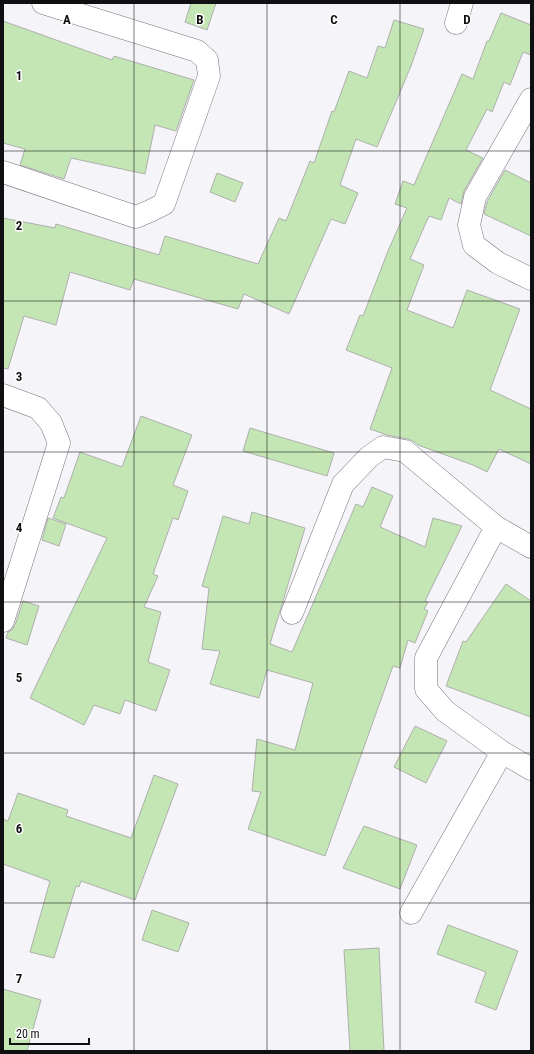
<svg xmlns="http://www.w3.org/2000/svg" width="534" height="1054" font-family="'Roboto Condensed',sans-serif">
	<style>
		.building { fill: #c4e6b4; stroke: #adb0ac }
		.lines { fill: none; stroke-linecap: round; stroke-linejoin: round }
		.minor-casing { stroke: #76767a; stroke-width: 23 }
		.minor { stroke: #fff; stroke-width: 22 }
		.grid { fill: none; stroke: #101012; stroke-width: 1; stroke-opacity: 0.55 }
		.grid-label { font-size: 13px; text-anchor: middle; font-weight: bold; fill: #101012; stroke: #fff; stroke-width: 3; stroke-linejoin: round; paint-order: stroke }
	</style>
	<rect width="100%" height="100%" fill="#f4f4f9"/>
	<g class="building">
		<polygon points="191,3 216,3 207,30 185,22"/>
		<polygon points="501,13 531,25 531,55 523,52 510,85 504,82 492,112 487,109 466,150 483,158 464,191 461,204 449,198 441,220 429,216 410,259 424,265 407,310 453,328 467,290 520,309 490,390 531,409 531,464 499,449 487,472 473,465 418,445 413,441 408,439 387,435 370,429 392,368 346,350 360,315 363,316 388,251 407,208 395,204 403,181 414,185 462,74 473,79 487,41 489,41"/>
		<polygon points="394,20 424,29 411,66 377,147 356,139 340,185 358,193 345,224 331,219 289,314 244,294 238,309 134,279 130,290 70,272 56,325 24,316 8,369 3,368 3,218 55,228 56,224 159,255 165,236 258,264 279,218 286,221 310,161 314,163 332,111 334,112 349,71 367,78 378,46 385,48"/>
		<polygon points="3,21 112,60 114,56 194,80 176,131 155,125 145,174 71,158 64,179 20,165 25,149 3,143"/>
		<polygon points="505,170 531,183 531,236 484,214 487,202"/>
		<polygon points="217,173 243,183 235,202 210,192"/>
		<polygon points="141,416 192,435 173,485 188,491 178,520 173,518 153,574 158,576 144,607 161,612 148,662 170,670 156,711 125,700 120,714 94,705 84,725 30,698 107,538 53,518 61,497 64,498 80,452 122,467"/>
		<polygon points="250,428 334,453 327,476 243,451"/>
		<polygon points="372,487 393,496 380,527 425,547 433,518 462,526 425,601 428,602 424,609 428,611 415,643 408,640 400,668 393,666 325,856 248,829 261,792 252,791 257,739 295,750 313,683 267,670 259,698 210,684 220,651 202,649 209,588 202,586 223,516 249,524 252,512 305,528 270,644 292,652 356,504 363,507"/>
		<polygon points="48,518 66,524 59,546 42,540"/>
		<polygon points="506,584 531,601 531,717 446,686 463,641 466,642"/>
		<polygon points="23,601 39,606 27,645 6,638 8,632 12,630 15,625"/>
		<polygon points="415,726 447,741 426,783 394,767"/>
		<polygon points="154,775 178,784 135,900 81,881 79,887 76,886 54,958 30,952 50,881 3,864 3,819 8,821 18,793 68,810 66,816 131,838"/>
		<polygon points="364,826 417,845 400,889 343,868"/>
		<polygon points="152,910 189,923 178,952 142,940"/>
		<polygon points="448,925 518,951 496,1010 475,1002 486,972 437,954"/>
		<polygon points="379,948 384,1051 350,1051 344,950"/>
		<polygon points="3,989 41,1000 27,1051 3,1051"/>
	</g>
	<g class="lines">
		<g class="minor-casing">
			<g id="minor">
				<polyline points="456,23 462,3"/>
				<polyline points="531,99 475,197 469,225 474,245 498,263 531,279"/>
				<polyline points="3,172 136,217 150,211 164,204 209,76 207,60 197,51 43,3"/>
				<polyline points="3,395 38,408 51,423 59,443 3,621"/>
				<polyline points="496,527 426,658 426,689 445,711 502,752 531,769"/>
				<polyline points="292,613 343,484 369,457 383,447 405,451 496,527 531,547"/>
				<polyline points="411,913 502,752"/>
			</g>
		</g>
		<use href="#minor" class="minor"/>
	</g>
	<path class="grid" d="M134,3V1051M267,3V1051M400,3V1051M3,151H531M3,301H531M3,452H531M3,602H531M3,753H531M3,903H531"/>
	<g class="grid-label">
		<text x="67" y="24">A</text>
		<text x="200" y="24">B</text>
		<text x="334" y="24">C</text>
		<text x="467" y="24">D</text>
		<text x="19" y="80">1</text>
		<text x="19" y="230">2</text>
		<text x="19" y="381">3</text>
		<text x="19" y="532">4</text>
		<text x="19" y="682">5</text>
		<text x="19" y="833">6</text>
		<text x="19" y="983">7</text>
	</g>
	<rect width="534" height="1054" fill="none" stroke="#101012" stroke-width="8"/>
	<path d="M10 1038v6h79v-6" fill="none" stroke="#101012" stroke-width="2"/>
	<text x="16" y="1038" font-size="12" fill="#101012" stroke="#ffffff" stroke-width="3" paint-order="stroke">20 m</text>
</svg>
